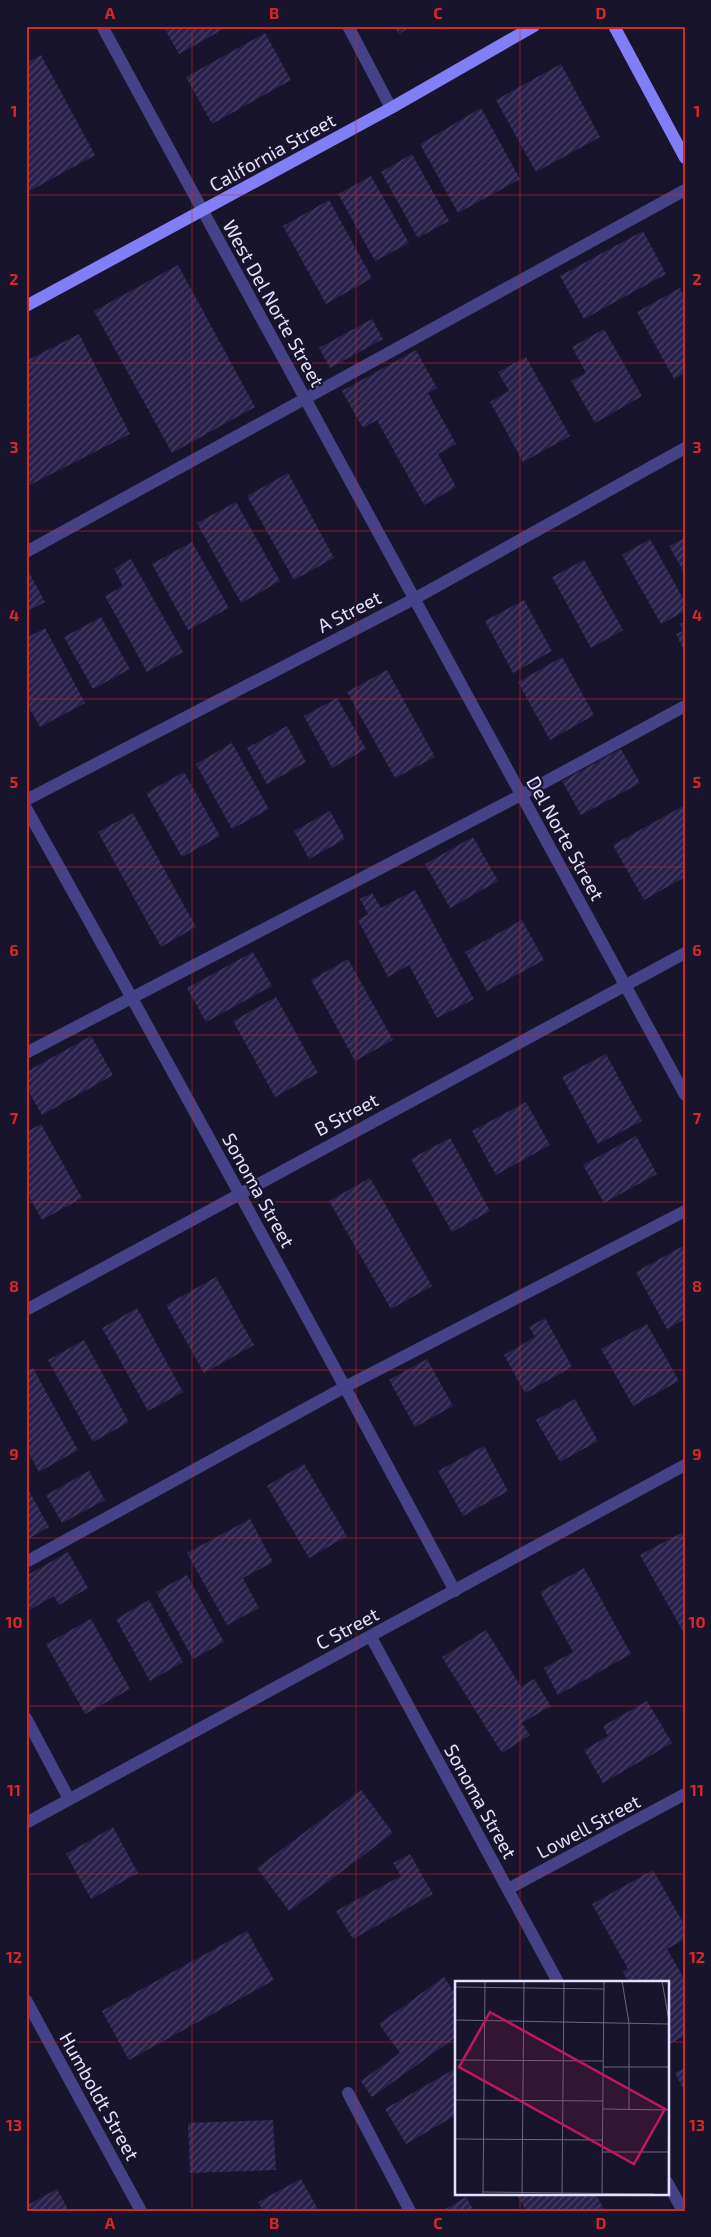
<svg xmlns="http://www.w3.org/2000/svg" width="711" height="2237" font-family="'Exo 2',sans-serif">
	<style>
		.building { fill: url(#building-hatch) }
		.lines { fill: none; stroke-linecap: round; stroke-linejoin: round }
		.lane { stroke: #454287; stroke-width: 12 }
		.street { stroke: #454287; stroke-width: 12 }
		.secondary { stroke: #817ef6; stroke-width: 12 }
		.grid { fill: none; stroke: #d62828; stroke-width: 1; stroke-opacity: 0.55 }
		.labels { text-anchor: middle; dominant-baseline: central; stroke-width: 4.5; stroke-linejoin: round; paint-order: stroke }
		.street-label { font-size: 19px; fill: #e4e0fd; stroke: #18142b }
		.inset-road { fill: none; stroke: #6a667f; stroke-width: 1 }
		.view { fill: #c2185b; fill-opacity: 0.15; stroke: #c2185b; stroke-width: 2.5 }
		.inset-edge { fill: none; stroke: #e4e0fd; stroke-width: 2.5 }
		.neatline { fill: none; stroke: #d62828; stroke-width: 2 }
		.grid-label { font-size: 16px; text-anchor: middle; font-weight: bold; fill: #d62828 }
	</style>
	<defs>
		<pattern id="building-hatch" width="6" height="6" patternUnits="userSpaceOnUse" patternTransform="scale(1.25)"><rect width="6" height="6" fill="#2a214b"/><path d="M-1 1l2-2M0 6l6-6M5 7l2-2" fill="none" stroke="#494166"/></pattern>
	</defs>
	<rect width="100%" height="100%" fill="#18142b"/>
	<g class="building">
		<polygon points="163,26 229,26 179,54"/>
		<polygon points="394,26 412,26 399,34"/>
		<polygon points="265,33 291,80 212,124 186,77"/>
		<polygon points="41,55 95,155 26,193 26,63"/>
		<polygon points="561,64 600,137 536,172 496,100"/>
		<polygon points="481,108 520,179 458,213 420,144"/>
		<polygon points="412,154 449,221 418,238 381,172"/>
		<polygon points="371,176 409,243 375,261 338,194"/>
		<polygon points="329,200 372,278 326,304 283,226"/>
		<polygon points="643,231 666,274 584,319 560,276"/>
		<polygon points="178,265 255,407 172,453 94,311"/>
		<polygon points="680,288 685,298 685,373 674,379 637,312"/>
		<polygon points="372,319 383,339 330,368 319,348"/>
		<polygon points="604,329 642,396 595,423 571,381 586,373 572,347"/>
		<polygon points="79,334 130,434 26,487 26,361"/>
		<polygon points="416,350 437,388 428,393 456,444 438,454 456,487 424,505 377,420 363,428 342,391"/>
		<polygon points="526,357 570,436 523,462 490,402 509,391 498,372"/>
		<polygon points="288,473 334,558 294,580 247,496"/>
		<polygon points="236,502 280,581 241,603 197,523"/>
		<polygon points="685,538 685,574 669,546"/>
		<polygon points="650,539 685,602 685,611 661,624 622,555"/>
		<polygon points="192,542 229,608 188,630 152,564"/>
		<polygon points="131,559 183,652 147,672 105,596 123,586 114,569"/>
		<polygon points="584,560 623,630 591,648 552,577"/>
		<polygon points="26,567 45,602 26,612"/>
		<polygon points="524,600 552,651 513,673 485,621"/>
		<polygon points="101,617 130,669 93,689 64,637"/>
		<polygon points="685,622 685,652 676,634 683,631 680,624"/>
		<polygon points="45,628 85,703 40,727 26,702 26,662 30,660 26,653 26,638"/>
		<polygon points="562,657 594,715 550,740 518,682"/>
		<polygon points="387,670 435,757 395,778 347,692"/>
		<polygon points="337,698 366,749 332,768 304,716"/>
		<polygon points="287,726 306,762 267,784 247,748"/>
		<polygon points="232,743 269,809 232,829 196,764"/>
		<polygon points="621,749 640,783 581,815 562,781"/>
		<polygon points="184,772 220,836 182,857 146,793"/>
		<polygon points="685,805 685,877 644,900 613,845"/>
		<polygon points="330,811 345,839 309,859 294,831"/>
		<polygon points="133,813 196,927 161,947 98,832"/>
		<polygon points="473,837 498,881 450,908 425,864"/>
		<polygon points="415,890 474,999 437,1018 409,965 388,977 358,920 368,914 360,899 372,893 381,908"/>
		<polygon points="522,920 544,960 487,991 465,952"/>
		<polygon points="253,952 272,986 206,1022 187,988"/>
		<polygon points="348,959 393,1040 355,1061 311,980"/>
		<polygon points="276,997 318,1073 275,1097 233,1021"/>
		<polygon points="91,1036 113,1075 42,1115 26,1087 26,1072"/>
		<polygon points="606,1054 642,1121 598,1144 562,1077"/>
		<polygon points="526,1102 550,1145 496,1175 472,1131"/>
		<polygon points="41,1124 82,1198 42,1220 26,1191 26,1132"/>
		<polygon points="636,1136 657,1174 604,1203 583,1165"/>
		<polygon points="450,1138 490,1211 452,1232 411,1159"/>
		<polygon points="370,1178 432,1286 391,1309 329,1201"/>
		<polygon points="685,1245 685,1319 667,1329 636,1272"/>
		<polygon points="216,1277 254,1345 204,1373 166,1305"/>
		<polygon points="137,1308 183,1392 148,1411 102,1328"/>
		<polygon points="545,1318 572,1367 525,1393 504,1355 535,1337 529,1327"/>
		<polygon points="647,1324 679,1381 633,1406 601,1349"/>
		<polygon points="84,1340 129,1422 93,1442 48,1360"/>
		<polygon points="427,1359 453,1406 415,1427 389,1380"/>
		<polygon points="33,1368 78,1450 39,1472 26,1448 26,1372"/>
		<polygon points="575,1399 598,1441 560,1462 536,1420"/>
		<polygon points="484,1446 508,1491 463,1516 438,1471"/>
		<polygon points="304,1464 347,1536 309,1558 267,1486"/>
		<polygon points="89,1471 105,1500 62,1523 46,1495"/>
		<polygon points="29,1491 49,1527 26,1540 26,1492"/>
		<polygon points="250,1519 273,1562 243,1578 259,1608 227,1625 187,1553"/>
		<polygon points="685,1531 685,1635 640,1555"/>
		<polygon points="68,1552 88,1588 59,1605 54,1596 26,1612 26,1576"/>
		<polygon points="584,1568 631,1654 558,1695 544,1668 573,1652 540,1592"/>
		<polygon points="187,1575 224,1642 193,1659 156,1592"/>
		<polygon points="149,1600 183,1662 150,1681 116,1619"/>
		<polygon points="91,1619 130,1689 85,1714 46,1644"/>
		<polygon points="486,1630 521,1687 534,1679 551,1706 522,1723 530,1735 502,1753 442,1657"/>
		<polygon points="647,1701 672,1743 603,1783 584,1750 608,1736 603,1726"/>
		<polygon points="361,1790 393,1833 289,1911 257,1868"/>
		<polygon points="113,1827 138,1873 91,1899 66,1854"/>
		<polygon points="410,1854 433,1894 353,1939 336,1911 401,1876 393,1863"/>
		<polygon points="653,1870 685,1926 685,1939 667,1949 685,1980 685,2036 667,2045 667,1982 628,1982 623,1972 628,1969 592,1904"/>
		<polygon points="247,1931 274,1980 129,2060 102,2011"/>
		<polygon points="444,1977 456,1995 456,2037 372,2097 361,2081 400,2053 379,2024"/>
		<polygon points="456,2068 456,2115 406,2144 385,2109"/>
		<polygon points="685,2068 685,2092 675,2073"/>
		<polygon points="273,2120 276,2170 190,2173 188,2123"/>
		<polygon points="301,2179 319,2211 263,2211 258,2202"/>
		<polygon points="57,2189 69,2211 26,2211 26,2206"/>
		<polygon points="516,2193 595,2193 605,2211 526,2211"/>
		<polygon points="466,2197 474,2211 442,2211"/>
	</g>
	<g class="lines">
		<g class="lane">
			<polyline points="348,26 391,108"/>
			<polyline points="26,552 685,190"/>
			<polyline points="26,1053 521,795 685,706"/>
			<polyline points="26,1562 343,1388 685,1211"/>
			<polyline points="348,2093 410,2211"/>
		</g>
		<g class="street">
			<polyline points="102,26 685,1095"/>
			<polyline points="26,800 414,599 685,448"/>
			<path d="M26,808C172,1068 314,1329 455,1591"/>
			<polyline points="26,1310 685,953"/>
			<polyline points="371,1637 558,1982"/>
			<polyline points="26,1718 69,1799"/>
			<polyline points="26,1823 685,1465"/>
			<polyline points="508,1889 685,1794"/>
			<polyline points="26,2000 141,2211"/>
			<polyline points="667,2182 683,2211"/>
		</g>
		<g class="secondary">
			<polyline points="614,26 685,158"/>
			<polyline points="26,306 391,108 534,26"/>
		</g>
	</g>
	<path class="grid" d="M192,26V2211M356,26V2211M520,26V1982M26,195H685M26,363H685M26,531H685M26,699H685M26,867H685M26,1035H685M26,1202H685M26,1370H685M26,1538H685M26,1706H685M26,1874H685M26,2042H456M667,2042H685M520,2193V2211"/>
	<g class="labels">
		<g class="street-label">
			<text transform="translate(272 152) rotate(-29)">California Street</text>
			<text transform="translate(274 303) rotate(61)">West Del Norte Street</text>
			<text transform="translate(349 611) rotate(-27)">A Street</text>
			<text transform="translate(566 838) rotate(61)">Del Norte Street</text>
			<text transform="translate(346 1114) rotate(-28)">B Street</text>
			<text transform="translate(259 1190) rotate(61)">Sonoma Street</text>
			<text transform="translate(347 1628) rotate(-28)">C Street</text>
			<text transform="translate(481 1801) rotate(61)">Sonoma Street</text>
			<text transform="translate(588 1826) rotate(-28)">Lowell Street</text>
			<text transform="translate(100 2096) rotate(61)">Humboldt Street</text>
		</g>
	</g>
	<g transform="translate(455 1981)">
		<rect width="214" height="214" fill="#18142b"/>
		<path class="inset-road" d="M167,0L174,42V128M207,0L214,40M0,6L149,8M0,39L214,43M0,79L148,80M148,86H214L213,213M0,119L148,120M148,128L214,129M0,158L148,159M148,171H214M28,211L199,213M28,213L30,0M67,213L69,0M107,213L109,0M147,213L149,0"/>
		<path class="view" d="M35,31L210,128L179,183L4,86Z"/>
		<rect width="214" height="214" class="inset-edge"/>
	</g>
	<rect width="711" height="2237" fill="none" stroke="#18142b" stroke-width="55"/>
	<rect x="28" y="28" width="656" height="2182" class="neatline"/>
	<g class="grid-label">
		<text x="110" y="19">A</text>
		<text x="274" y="19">B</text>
		<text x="438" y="19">C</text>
		<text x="601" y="19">D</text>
		<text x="14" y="117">1</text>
		<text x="697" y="117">1</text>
		<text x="14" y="285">2</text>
		<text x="697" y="285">2</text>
		<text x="14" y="453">3</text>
		<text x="697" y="453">3</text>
		<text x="14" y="621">4</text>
		<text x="697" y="621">4</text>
		<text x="14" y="788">5</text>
		<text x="697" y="788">5</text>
		<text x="14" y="956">6</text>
		<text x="697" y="956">6</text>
		<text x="14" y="1124">7</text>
		<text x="697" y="1124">7</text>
		<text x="14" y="1292">8</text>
		<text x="697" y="1292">8</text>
		<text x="14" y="1460">9</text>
		<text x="697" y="1460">9</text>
		<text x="14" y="1628">10</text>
		<text x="697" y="1628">10</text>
		<text x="14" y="1796">11</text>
		<text x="697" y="1796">11</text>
		<text x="14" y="1963">12</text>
		<text x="697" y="1963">12</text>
		<text x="14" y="2131">13</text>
		<text x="697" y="2131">13</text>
		<text x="110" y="2229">A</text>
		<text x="274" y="2229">B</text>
		<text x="438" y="2229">C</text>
		<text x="601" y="2229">D</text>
	</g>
</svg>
